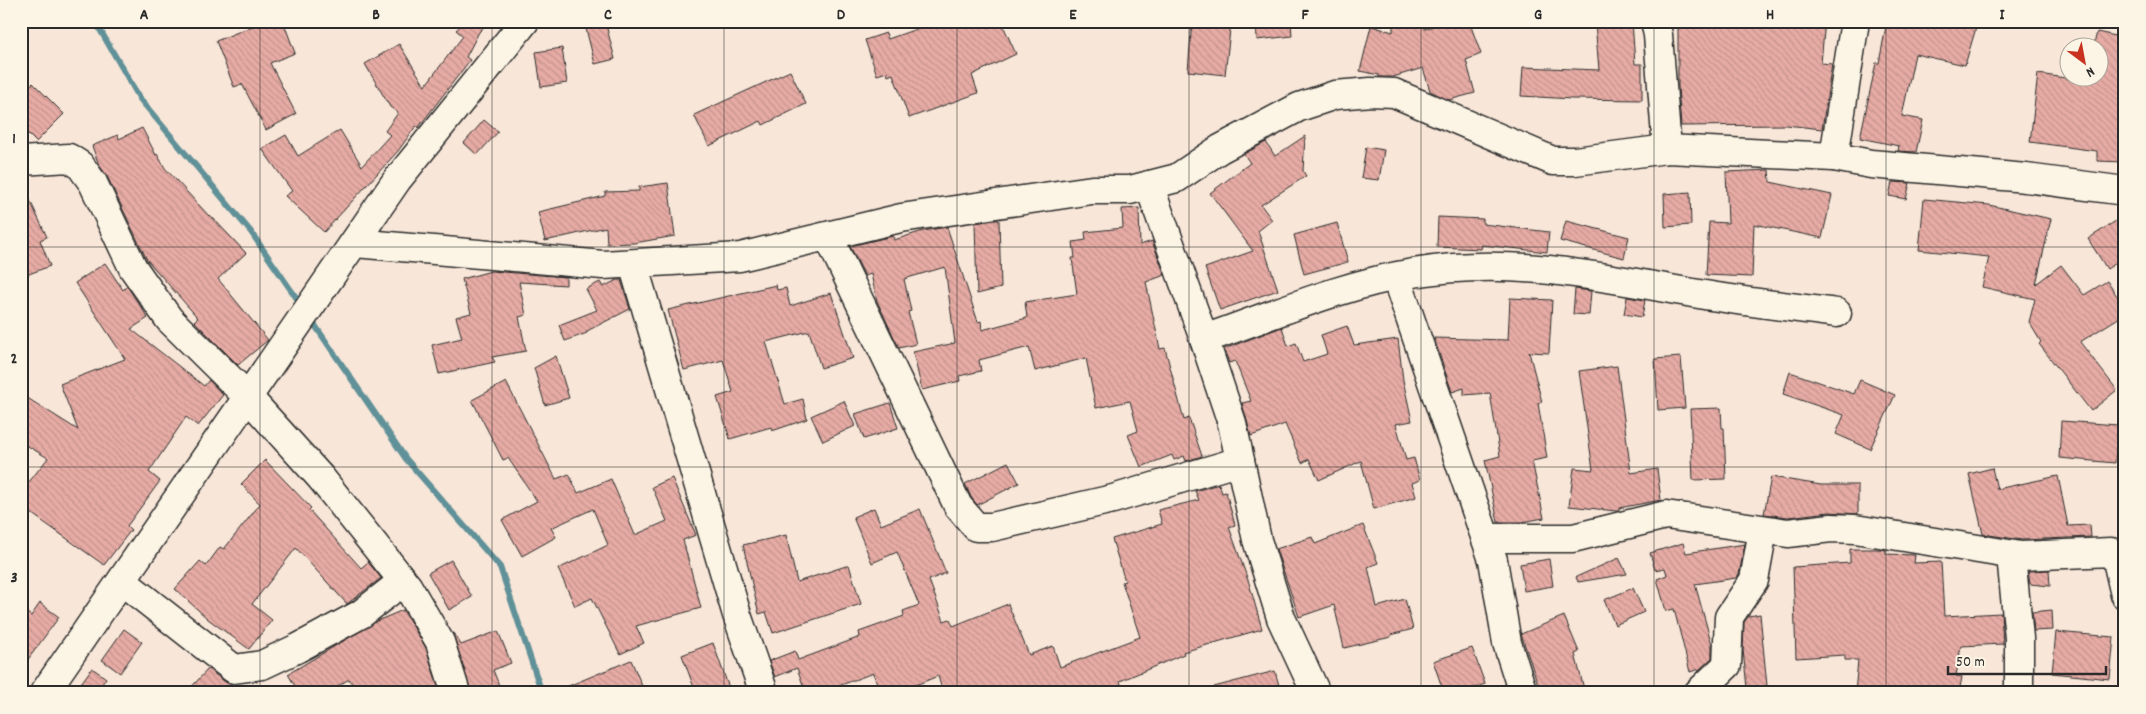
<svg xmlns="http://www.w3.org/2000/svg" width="2146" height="714" font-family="Dekko,sans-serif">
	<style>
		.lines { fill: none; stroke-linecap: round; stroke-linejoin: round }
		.stream { stroke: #619198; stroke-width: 6 }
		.building { fill: url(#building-back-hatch); stroke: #2b2b2b }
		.minor-casing { stroke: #2b2b2b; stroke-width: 31 }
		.minor { stroke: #fcf5e5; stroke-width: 28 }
		.grid { fill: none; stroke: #2b2b2b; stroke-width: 1; stroke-opacity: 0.55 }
		.neatline { fill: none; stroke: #2b2b2b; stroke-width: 2 }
		.grid-label { font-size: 16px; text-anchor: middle; font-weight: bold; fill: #2b2b2b }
	</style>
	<defs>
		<pattern id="building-back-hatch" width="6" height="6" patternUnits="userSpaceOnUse" patternTransform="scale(1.25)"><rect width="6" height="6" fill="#e6aba4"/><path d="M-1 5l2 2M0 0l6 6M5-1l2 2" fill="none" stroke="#c5938d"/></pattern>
	</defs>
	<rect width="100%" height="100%" fill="#f8e6d8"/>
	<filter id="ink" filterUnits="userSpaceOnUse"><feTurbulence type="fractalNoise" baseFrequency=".02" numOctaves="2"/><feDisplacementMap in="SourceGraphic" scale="10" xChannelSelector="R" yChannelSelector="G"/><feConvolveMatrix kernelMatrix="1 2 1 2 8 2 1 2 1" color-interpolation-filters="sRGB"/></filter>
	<g filter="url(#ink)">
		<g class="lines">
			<g class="stream">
				<polyline points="95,21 140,99 251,232 302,306"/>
				<polyline points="310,318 406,459 500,567 542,693"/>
			</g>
		</g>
		<g class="building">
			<polygon points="265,21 283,21 295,53 270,63 296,114 266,130 242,84 234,87 216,41"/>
			<polygon points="466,21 490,21 479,32 466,57 470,60 418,128 416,126 398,151 324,232 285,196 292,191 262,149 286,135 298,156 340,130 362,166 390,135 385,131 398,113 390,107 365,64 399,44 425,86 463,36 456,30"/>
			<polygon points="584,21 605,21 615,59 595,64"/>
			<polygon points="919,21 1001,21 1016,54 972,75 978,93 909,118 893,74 888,76 887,72 877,75 865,40 886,33 888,39 922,27"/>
			<polygon points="1192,21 1231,21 1225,75 1188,71"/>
			<polygon points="1256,21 1291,21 1292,36 1257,40"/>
			<polygon points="1393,21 1425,21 1425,29 1447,21 1469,21 1481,54 1466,60 1475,93 1449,100 1430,91 1423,68 1393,77 1379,77 1379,75 1360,71 1371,26 1393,32"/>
			<polygon points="1616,21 1632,21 1635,64 1642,64 1642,100 1572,99 1521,96 1523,67 1599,70 1595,23"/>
			<polygon points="1678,21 1825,21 1821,63 1832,64 1822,129 1786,125 1681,126 1678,87"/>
			<polygon points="1887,21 1978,21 1965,65 1915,54 1902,116 1923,120 1916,152 1898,151 1899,146 1860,138 1876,63 1879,63"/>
			<polygon points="2097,32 2125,38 2125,162 2097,161 2097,151 2030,142 2038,74 2086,81 2086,78 2098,78 2098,48 2093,48"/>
			<polygon points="562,48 567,83 541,87 536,52"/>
			<polygon points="790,71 806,104 763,125 761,121 709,146 694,115"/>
			<polygon points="33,83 64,114 36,142 21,127 21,95"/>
			<polygon points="484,120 498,132 477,155 464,143"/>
			<polygon points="142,128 156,155 157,154 165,168 209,216 210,215 246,253 218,279 268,340 238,365 194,321 198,318 147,260 107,176 99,165 92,146 118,135 119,139"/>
			<polygon points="1305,136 1303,171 1306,176 1261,205 1272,220 1258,231 1278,290 1220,310 1205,268 1253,251 1210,193 1250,163 1244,154 1266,142 1275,156"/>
			<polygon points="1366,147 1384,150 1379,180 1361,178"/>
			<polygon points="1769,170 1770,182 1832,195 1822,238 1754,224 1752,277 1706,275 1709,222 1728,223 1726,172"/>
			<polygon points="21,181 47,237 40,240 50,266 21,277"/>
			<polygon points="1892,182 1910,183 1906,199 1889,196"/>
			<polygon points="668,183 675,236 634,243 607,244 606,227 545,241 538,212 605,196 605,192 639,191 639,187"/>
			<polygon points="1690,192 1691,225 1665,227 1664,194"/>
			<polygon points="1924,199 1989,205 2051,219 2036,284 2061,265 2084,295 2107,281 2125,308 2125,314 2080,342 2117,390 2091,411 2039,344 2041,342 2029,322 2035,299 1982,287 1989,257 1919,250"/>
			<polygon points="1139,208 1140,245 1152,241 1165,275 1146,282 1160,349 1165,348 1184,420 1189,418 1202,456 1186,461 1184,456 1174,460 1172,455 1141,467 1128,435 1138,431 1130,401 1096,408 1086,358 1035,371 1029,347 979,360 981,371 959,376 960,381 922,390 913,352 955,343 945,267 904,279 911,311 908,312 916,344 899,348 877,301 871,274 865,276 850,246 893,236 894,240 923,231 947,227 978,322 981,321 982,330 1027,318 1025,302 1077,294 1072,258 1075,258 1073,242 1086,240 1085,232 1123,228 1122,209"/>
			<polygon points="2125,215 2125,257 2107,269 2088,239"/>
			<polygon points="1438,217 1483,219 1483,224 1549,232 1547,252 1482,245 1481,249 1437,247"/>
			<polygon points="995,220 999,220 1001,288 977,294 975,223"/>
			<polygon points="1566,221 1629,237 1624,258 1560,241"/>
			<polygon points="1337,223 1348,262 1304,274 1294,235"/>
			<polygon points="105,263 123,290 127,286 148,318 131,329 204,386 209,380 223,395 198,426 186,417 149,472 160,481 127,526 131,530 104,565 21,506 21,492 48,458 21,442 21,394 78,430 60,384 125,359 75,283"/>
			<polygon points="491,271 566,277 566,285 519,282 526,315 519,317 526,351 492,357 495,362 439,374 432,345 462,338 456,317 471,313 462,279"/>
			<polygon points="617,280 621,280 630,309 587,331 587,333 565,341 559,325 597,310 586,289 600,282 603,287"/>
			<polygon points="776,285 777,290 786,288 790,306 831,293 853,358 821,368 809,331 766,342 785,404 803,399 807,419 772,431 771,427 730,439 717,397 733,392 723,360 684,370 668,310"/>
			<polygon points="1575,289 1591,291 1589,315 1573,314"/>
			<polygon points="1627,297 1645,300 1642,317 1624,314"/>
			<polygon points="1510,298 1552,300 1549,353 1529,352 1542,402 1538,403 1547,458 1532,461 1544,518 1522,522 1498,522 1485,460 1500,456 1490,393 1464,395 1464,388 1452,392 1434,338 1508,340"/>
			<polygon points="1347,326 1354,345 1398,339 1403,380 1412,421 1396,424 1406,460 1414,458 1420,480 1412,483 1416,497 1374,509 1361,461 1319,480 1309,459 1302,463 1285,424 1251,436 1242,403 1251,401 1235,361 1229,363 1224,349 1282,327 1288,346 1296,343 1303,362 1327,354 1321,335"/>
			<polygon points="556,356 569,398 545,405 534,368"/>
			<polygon points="1681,357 1685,408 1658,410 1655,359"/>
			<polygon points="1617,366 1631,473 1657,469 1661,500 1619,508 1619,511 1616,511 1569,506 1574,468 1593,470 1579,371"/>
			<polygon points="1790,372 1854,394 1860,380 1895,395 1870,449 1836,434 1844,415 1783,394"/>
			<polygon points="506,382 556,479 569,474 578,493 611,479 635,535 667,521 652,487 672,478 696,535 683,540 701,608 636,626 644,643 620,654 592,598 575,606 558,569 608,545 593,509 551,528 556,537 522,556 502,520 537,501 508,458 503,460 472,400"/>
			<polygon points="844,401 855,426 823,441 811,416"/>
			<polygon points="890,403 898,428 864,439 855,414"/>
			<polygon points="1721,408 1722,428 1724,428 1726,479 1693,480 1690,409"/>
			<polygon points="2061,421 2118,425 2115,463 2059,458"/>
			<polygon points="265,460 311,508 309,510 361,568 368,562 381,578 347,604 296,548 252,604 272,620 249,649 208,619 175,589 200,561 206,566 220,547 224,549 260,504 241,484"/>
			<polygon points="1008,462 1019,483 977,505 971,497 965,484"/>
			<polygon points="1992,468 1997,489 2058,476 2068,526 2090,525 2091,537 2022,540 1983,534 1969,474"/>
			<polygon points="1771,477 1821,485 1858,485 1858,514 1829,512 1788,517 1764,514"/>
			<polygon points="1219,484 1222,493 1226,492 1235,525 1229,527 1249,583 1262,629 1183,652 1184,654 1120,681 1124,693 943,693 938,676 896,693 881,693 873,673 820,693 806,693 797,668 775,677 769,661 795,651 798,660 860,637 859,632 904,616 903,611 919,605 897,552 872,563 853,517 874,508 881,525 920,509 946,573 929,580 944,621 950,619 953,626 1008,604 1029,655 1053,646 1060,667 1140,637 1122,582 1125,581 1112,539 1162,524 1158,510 1199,500 1195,491"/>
			<polygon points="1363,525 1378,563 1368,567 1377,607 1405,599 1413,629 1391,635 1391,637 1344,648 1334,605 1299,617 1276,549 1312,537 1315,544"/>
			<polygon points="786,535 797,582 849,565 861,604 773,633 766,612 759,614 743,545"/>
			<polygon points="1683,543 1686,553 1745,544 1739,574 1736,578 1695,584 1712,645 1712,658 1700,669 1690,672 1674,609 1666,611 1657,579 1667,575 1665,568 1655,570 1650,553"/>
			<polygon points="1850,549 1878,549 1886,550 1886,554 1915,555 1914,563 1941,562 1944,616 2001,613 2003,644 1961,646 1956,676 1962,677 1959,693 1855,693 1858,660 1845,660 1845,655 1796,658 1793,567 1850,563"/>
			<polygon points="1619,558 1627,574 1578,582 1576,577"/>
			<polygon points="1549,559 1553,586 1524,591 1520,564"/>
			<polygon points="451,560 472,597 449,610 428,573"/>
			<polygon points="2049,570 2050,586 2030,584 2028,571"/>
			<polygon points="1633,588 1644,612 1615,625 1604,600"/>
			<polygon points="40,603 59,617 21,669 21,608 31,616"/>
			<polygon points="403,610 426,648 440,693 358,693 349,679 327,693 299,693 288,674 377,621"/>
			<polygon points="2052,610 2053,630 2034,631 2032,612"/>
			<polygon points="1760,614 1767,686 1747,688 1743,650 1744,622 1749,616"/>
			<polygon points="1564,616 1579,652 1575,654 1585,693 1541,693 1521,634"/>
			<polygon points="124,629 142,642 120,673 102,660"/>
			<polygon points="498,631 511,663 493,670 502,693 471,693 453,633 454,633 461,645"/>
			<polygon points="2056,632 2114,637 2110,679 2052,673"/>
			<polygon points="713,643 725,677 731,693 696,693 682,655"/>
			<polygon points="1472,648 1485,684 1461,693 1444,693 1433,661"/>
			<polygon points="631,660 645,693 554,693 554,692"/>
			<polygon points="92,668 106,678 96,693 74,693"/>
			<polygon points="208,669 224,681 244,693 186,693"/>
			<polygon points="1275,671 1281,693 1215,693 1214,687"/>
		</g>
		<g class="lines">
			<g class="minor-casing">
				<g id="minor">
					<polyline points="1655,21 1658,35 1667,149"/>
					<polyline points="1834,157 1855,21"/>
					<polyline points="21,161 69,158 80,165 93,183 133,268 169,319 248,397 321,478 408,587 440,642 456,693"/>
					<polyline points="1149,185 1204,339 1232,423 1257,540 1281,618 1316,693"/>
					<polyline points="828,236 958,506 976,527 992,527 1113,499 1240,461"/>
					<polyline points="355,243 603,265 740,257 901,218 1092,190 1130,190 1177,178 1220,149 1299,107 1335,95 1371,92 1394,93 1553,161 1575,161 1667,149 1834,157 1871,164 2026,178 2125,191"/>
					<polyline points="633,264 737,615 764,693"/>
					<polyline points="1396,277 1493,560 1507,643 1523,693"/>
					<path d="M1204,339C1273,315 1341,285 1413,273C1512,256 1602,277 1699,294C1745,302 1791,307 1837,313"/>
					<polyline points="1486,538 1573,538 1666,515 1788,533 1831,528 1855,529 2021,556 2111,552 2116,556 2125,595"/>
					<polyline points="2011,555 2019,638 2019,693"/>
					<polyline points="122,581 234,669 262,665 298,648 361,614 403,581"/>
					<polyline points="44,693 397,180 525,21"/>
					<polyline points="1698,693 1727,665 1729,617 1754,580 1763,530"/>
				</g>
			</g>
			<use href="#minor" class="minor"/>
		</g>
	</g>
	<path class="grid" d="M260,21V693M492,21V693M724,21V693M957,21V693M1189,21V693M1421,21V693M1654,21V693M1886,21V693M21,247H2125M21,467H2125"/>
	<rect width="2146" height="714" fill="none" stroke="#fcf5e5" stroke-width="55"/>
	<g transform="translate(2084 62) rotate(148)"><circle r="24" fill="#fcf5e5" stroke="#a8a49b"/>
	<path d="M0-4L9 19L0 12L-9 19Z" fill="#c8321e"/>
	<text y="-8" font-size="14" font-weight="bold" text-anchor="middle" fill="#2b2b2b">N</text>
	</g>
	<path d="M1948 666v8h158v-8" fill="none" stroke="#2b2b2b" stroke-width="2.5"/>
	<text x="1956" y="666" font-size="15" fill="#2b2b2b" stroke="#fcf5e5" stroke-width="4" paint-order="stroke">50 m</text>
	<rect x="28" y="28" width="2090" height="658" class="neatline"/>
	<g class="grid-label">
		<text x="144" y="19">A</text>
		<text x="376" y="19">B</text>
		<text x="608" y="19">C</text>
		<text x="841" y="19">D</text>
		<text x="1073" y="19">E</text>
		<text x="1305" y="19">F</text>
		<text x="1538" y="19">G</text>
		<text x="1770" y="19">H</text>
		<text x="2002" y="19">I</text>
		<text x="14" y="143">1</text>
		<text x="14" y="363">2</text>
		<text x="14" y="582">3</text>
	</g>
</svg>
